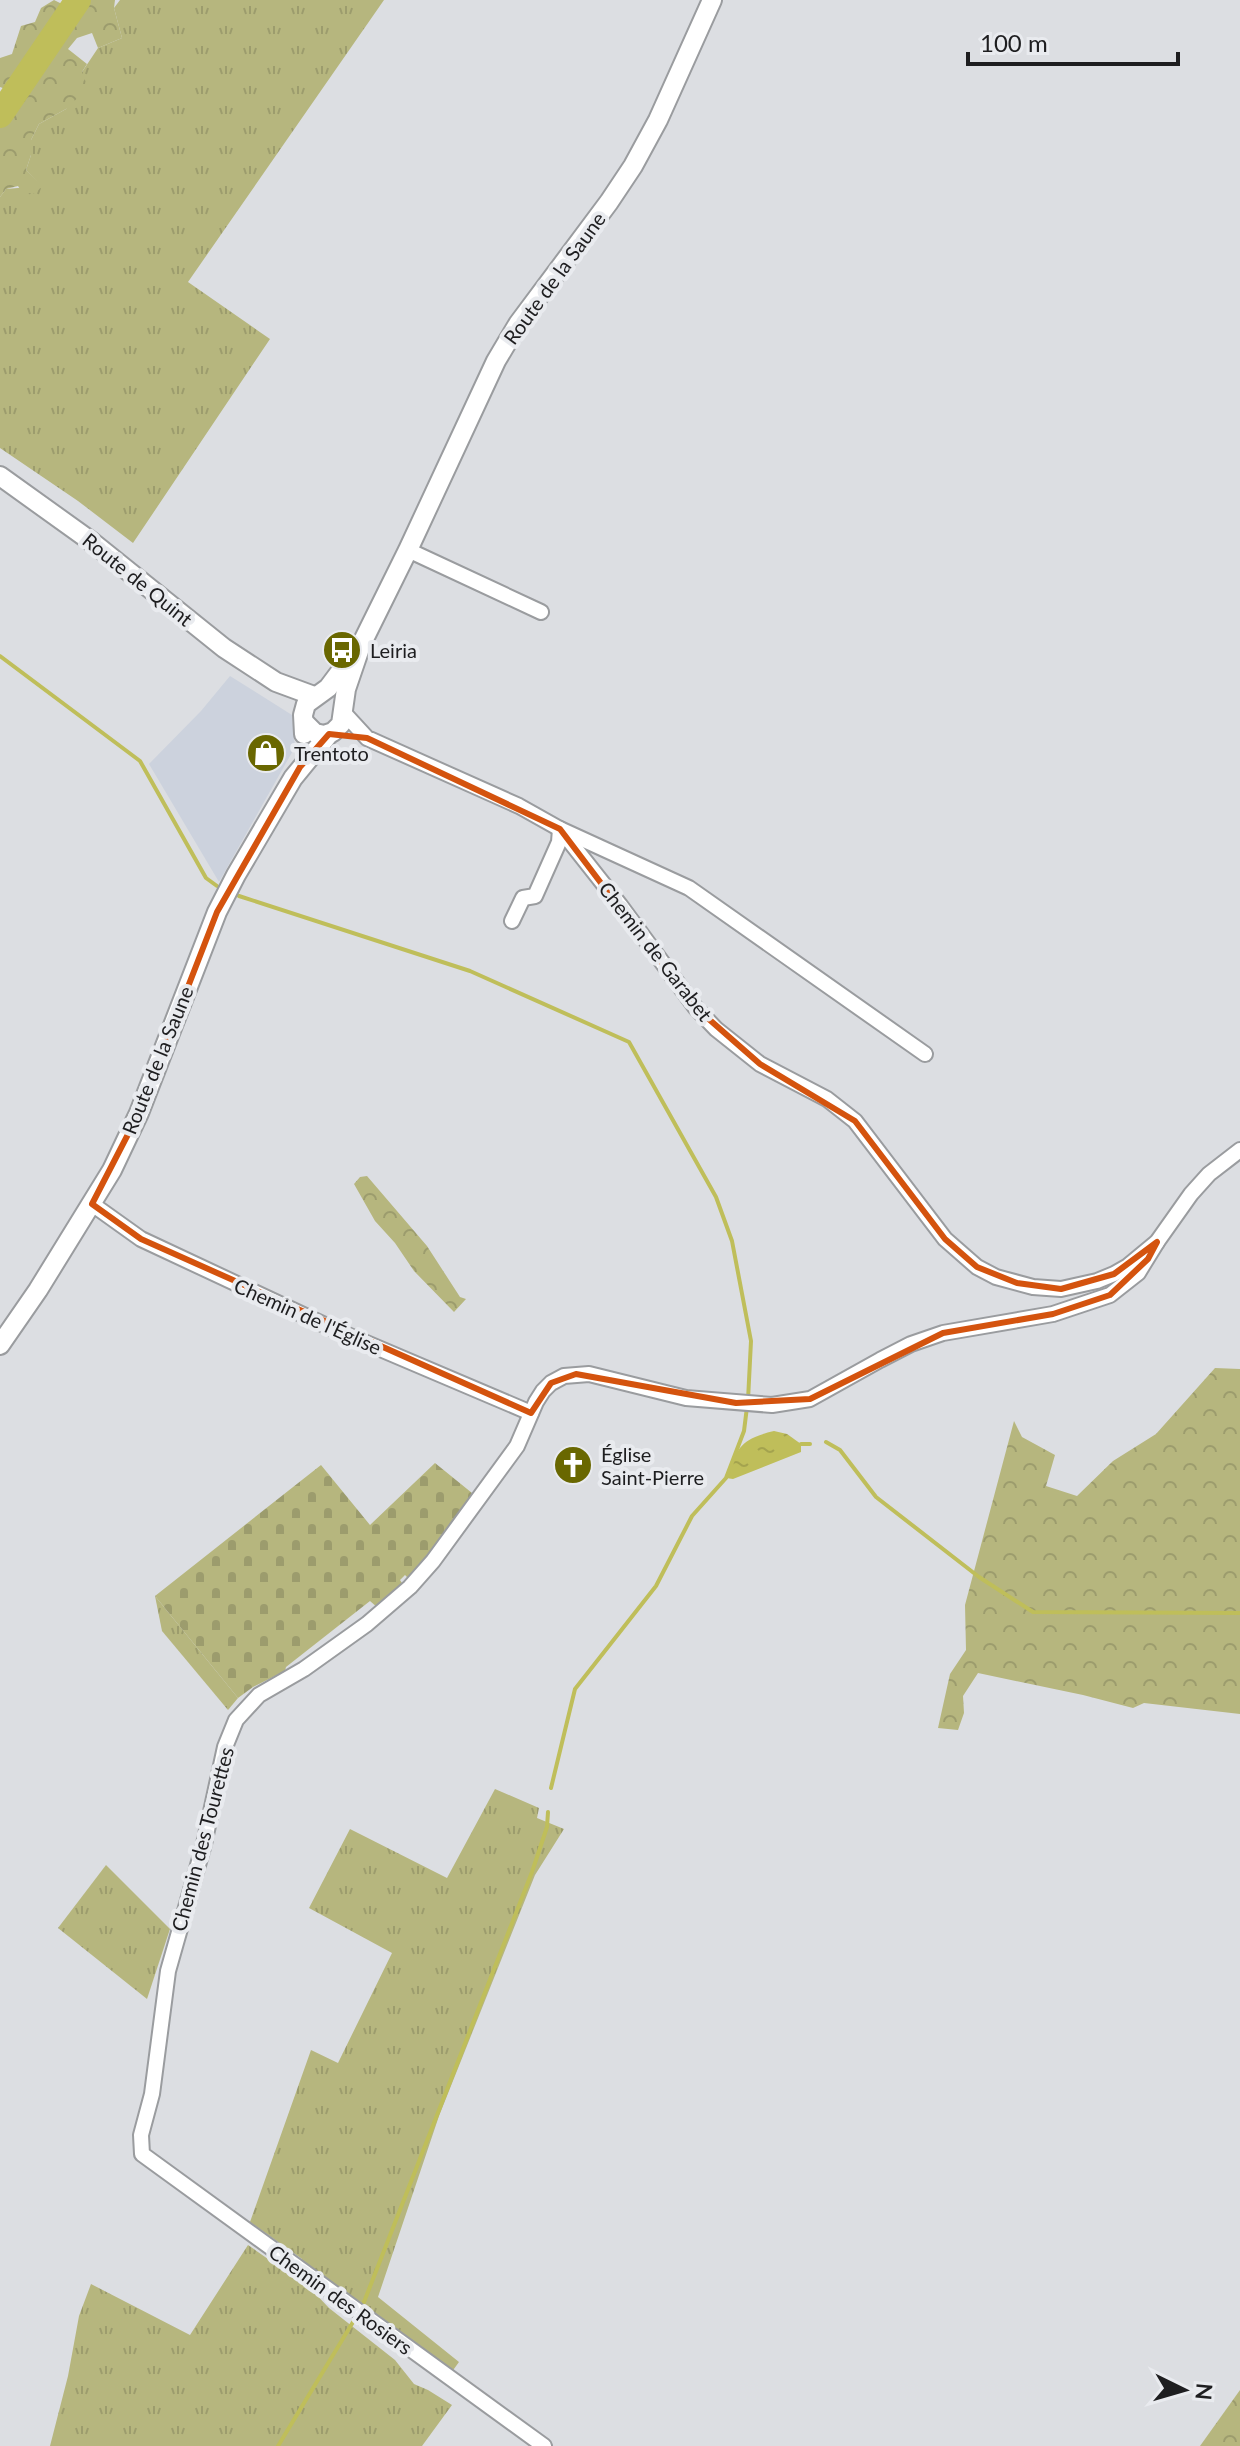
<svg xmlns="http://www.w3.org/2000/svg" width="1240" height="2446" font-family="Lato,sans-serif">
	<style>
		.built { fill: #ccd2dd }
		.grass { fill: url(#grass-tufts) }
		.forest { fill: url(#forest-crowns) }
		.cemetery { fill: url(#cemetery-stones) }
		.water { fill: url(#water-ripples) }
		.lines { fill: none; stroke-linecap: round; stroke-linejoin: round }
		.stream { stroke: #bfbe5a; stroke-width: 4 }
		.river { stroke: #bfbe5a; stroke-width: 26 }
		.minor-casing { stroke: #9a9c9f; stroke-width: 18 }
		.tertiary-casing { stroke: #9a9c9f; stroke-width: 22 }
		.minor { stroke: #fff; stroke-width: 14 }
		.tertiary { stroke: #fff; stroke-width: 18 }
		.marked { fill: none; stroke: #d4530e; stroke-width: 6; stroke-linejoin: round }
		.labels { text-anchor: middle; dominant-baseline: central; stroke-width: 8; stroke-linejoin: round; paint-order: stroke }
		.street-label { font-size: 20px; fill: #1e1e20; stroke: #e9ebef }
		.poi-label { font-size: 20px; fill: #1e1e20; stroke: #e9ebef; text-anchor: start }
	</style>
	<defs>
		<pattern id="grass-tufts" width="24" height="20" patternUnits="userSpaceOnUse" patternTransform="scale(2)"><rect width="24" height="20" fill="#b6b67e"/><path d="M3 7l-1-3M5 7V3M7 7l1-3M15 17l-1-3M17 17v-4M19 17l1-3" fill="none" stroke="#9c9c6d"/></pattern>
		<pattern id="forest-crowns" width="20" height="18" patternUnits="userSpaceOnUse" patternTransform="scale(2)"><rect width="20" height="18" fill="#b6b67e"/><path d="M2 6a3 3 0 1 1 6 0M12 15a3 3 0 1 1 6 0" fill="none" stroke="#9c9c6d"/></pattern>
		<pattern id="cemetery-stones" width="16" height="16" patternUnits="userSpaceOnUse" patternTransform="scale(2)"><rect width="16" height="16" fill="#b6b67e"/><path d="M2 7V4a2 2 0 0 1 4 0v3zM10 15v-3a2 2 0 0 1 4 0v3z" fill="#9c9c6d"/></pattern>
		<pattern id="water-ripples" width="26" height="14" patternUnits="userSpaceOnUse" patternTransform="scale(2)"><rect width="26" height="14" fill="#bfbe5a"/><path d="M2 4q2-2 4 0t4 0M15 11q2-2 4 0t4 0" fill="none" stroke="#a4a34e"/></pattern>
	</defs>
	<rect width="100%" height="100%" fill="#dcdee2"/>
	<polygon class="built" points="230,676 292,715 295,747 219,882 149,764 201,711"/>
	<g class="grass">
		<polygon points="120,0 384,0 188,282 270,339 133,543 78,501 0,448 0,197 6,189 41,186 26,170 31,155 31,140 39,124 66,109 82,72 98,48 122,38 114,8"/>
		<polygon points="155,1596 238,1698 228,1710 162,1631"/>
		<polygon points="495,1789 539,1808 537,1818 564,1829 535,1875 439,2116 378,2297 459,2362 451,2373 302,2263 302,2259 250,2222 311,2050 338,2063 392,1953 309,1908 350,1829 447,1878"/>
		<polygon points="106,1865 170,1929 147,1999 58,1928"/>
		<polygon points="248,2245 311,2289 329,2308 395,2360 414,2384 428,2390 452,2405 422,2446 50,2446 68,2376 79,2316 91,2284 190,2335"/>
	</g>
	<g class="forest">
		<polygon points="54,0 64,5 68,0 115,0 114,8 122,38 98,48 92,33 77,38 68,49 87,64 82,72 88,88 66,109 39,124 31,140 31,155 26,170 42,186 35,194 22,192 18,186 6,189 0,197 0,102 8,90 0,87 0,58 12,54 21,26 35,22 41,8"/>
		<polygon points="367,1176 427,1246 460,1297 466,1299 454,1312 414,1271 395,1243 375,1221 354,1184 360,1177"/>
		<polygon points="1215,1368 1240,1369 1240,1714 1144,1703 1133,1708 1083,1695 978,1673 963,1696 964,1713 958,1730 938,1728 950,1674 966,1650 965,1605 1014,1421 1022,1437 1055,1455 1046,1486 1077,1496 1113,1461 1156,1434"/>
		<polygon points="1240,2390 1240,2446 1200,2446"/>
	</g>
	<polygon class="cemetery" points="435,1463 472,1493 437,1550 410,1580 405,1575 400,1580 404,1586 378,1608 370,1601 286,1667 285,1671 253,1687 238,1698 155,1596 321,1465 370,1525"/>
	<path class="water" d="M774,1431L787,1434L801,1444V1452L733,1479L726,1478C738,1447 740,1439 774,1431Z"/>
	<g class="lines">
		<g class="stream">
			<polyline points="0,656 140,761 206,878 217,886"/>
			<polyline points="239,896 470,971 629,1042 716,1197 732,1241 751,1341 748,1400"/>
			<polyline points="826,1442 840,1450 876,1497 979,1577 1033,1612 1240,1613"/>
			<polyline points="801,1444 810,1444"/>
			<polyline points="551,1788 575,1689 656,1586 692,1516 726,1478 744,1431 747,1407"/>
			<polyline points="364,2302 532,1872 547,1827 548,1812"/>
			<polyline points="278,2446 353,2322"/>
		</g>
		<polyline class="river" points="0,115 78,0"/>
		<g class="minor-casing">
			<g id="minor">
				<polyline points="408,550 541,612"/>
				<polyline points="344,713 367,738 519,806 560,829 620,905 695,1007 716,1029 760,1064 827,1099 855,1121 945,1239 977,1267 996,1277 1033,1287 1061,1289 1097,1281 1114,1274 1128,1266 1157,1242 1191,1194 1209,1174 1240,1150"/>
				<polyline points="512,921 523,898 535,896 559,842 560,829 689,888 925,1054"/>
				<polyline points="92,1204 141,1239 331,1328 531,1413"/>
				<polyline points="544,2446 142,2154 141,2135 152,2094 168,1971 204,1844 225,1747 236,1720 259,1695 304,1669 367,1624 410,1587 433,1561 517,1446 536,1402 543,1391 551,1383 564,1376 589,1374 686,1398 772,1405 810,1399 880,1360 911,1344 943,1333 1053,1314 1110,1295 1138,1273 1157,1242"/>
			</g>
		</g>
		<g class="tertiary-casing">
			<g id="tertiary">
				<polyline points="0,476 92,542 224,648 276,682 314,696"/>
				<polyline points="305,723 315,733 324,735 333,732 341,724 346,689 361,645 408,550 496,361 518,324 609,202 633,166 658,120 712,0"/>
				<polyline points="304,734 303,715 306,704 328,688 349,660"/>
				<polyline points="0,1345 38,1290 112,1170 139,1113 217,912 236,875 293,778 329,734"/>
			</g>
		</g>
		<use href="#minor" class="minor"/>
		<use href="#tertiary" class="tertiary"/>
	</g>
	<path class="marked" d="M329,734L367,738L560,829L695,1007L760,1064L855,1121L945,1239L977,1267L1017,1283L1061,1289L1114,1274L1157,1242L1148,1259L1110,1295L1053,1314L943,1333L810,1399L736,1403L576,1374L551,1383L531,1413L141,1239L92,1204L139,1113L217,912L300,767Z"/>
	<defs>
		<g id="bus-disc" transform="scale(2)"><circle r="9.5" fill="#696700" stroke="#e9ebef"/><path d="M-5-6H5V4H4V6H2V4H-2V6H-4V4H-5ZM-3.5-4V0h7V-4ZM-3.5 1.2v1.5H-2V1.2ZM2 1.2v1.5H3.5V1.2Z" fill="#fff"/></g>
		<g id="shop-disc" transform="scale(2)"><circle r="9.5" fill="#696700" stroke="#e9ebef"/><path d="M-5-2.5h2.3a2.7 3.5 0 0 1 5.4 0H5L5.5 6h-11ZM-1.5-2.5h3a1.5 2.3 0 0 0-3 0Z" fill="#fff"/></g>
		<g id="church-disc" transform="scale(2)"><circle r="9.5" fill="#696700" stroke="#e9ebef"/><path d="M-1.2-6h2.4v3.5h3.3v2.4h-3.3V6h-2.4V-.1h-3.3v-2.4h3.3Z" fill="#fff"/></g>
	</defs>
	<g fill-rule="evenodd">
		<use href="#bus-disc" x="342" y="650"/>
		<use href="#shop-disc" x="266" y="753"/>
		<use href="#church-disc" x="573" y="1465"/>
	</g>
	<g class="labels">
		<g class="street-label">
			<text transform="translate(554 278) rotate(-54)">Route de la Saune</text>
			<text transform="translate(138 579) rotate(39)">Route de Quint</text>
			<text transform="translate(656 951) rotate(52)">Chemin de Garabet</text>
			<text transform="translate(157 1060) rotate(-68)">Route de la Saune</text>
			<text transform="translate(308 1316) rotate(24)">Chemin de l'Église</text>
			<text transform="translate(202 1839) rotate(-75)">Chemin des Tourettes</text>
			<text transform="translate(341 2299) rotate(36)">Chemin des Rosiers</text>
		</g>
		<g class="poi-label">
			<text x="370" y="650">Leiria</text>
			<text x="294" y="753">Trentoto</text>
			<text x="601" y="1454">Église<tspan x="601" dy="23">Saint-Pierre</tspan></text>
		</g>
	</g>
	<g transform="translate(1184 2390) rotate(95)" stroke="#e9ebef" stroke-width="6" paint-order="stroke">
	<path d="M0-6L14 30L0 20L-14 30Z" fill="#1e1e20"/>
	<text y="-12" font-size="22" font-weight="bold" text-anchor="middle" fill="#1e1e20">N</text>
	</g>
	<path d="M968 52v12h210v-12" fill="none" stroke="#1e1e20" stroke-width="4"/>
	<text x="980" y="52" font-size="24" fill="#1e1e20" stroke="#e9ebef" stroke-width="6" paint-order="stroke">100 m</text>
</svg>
